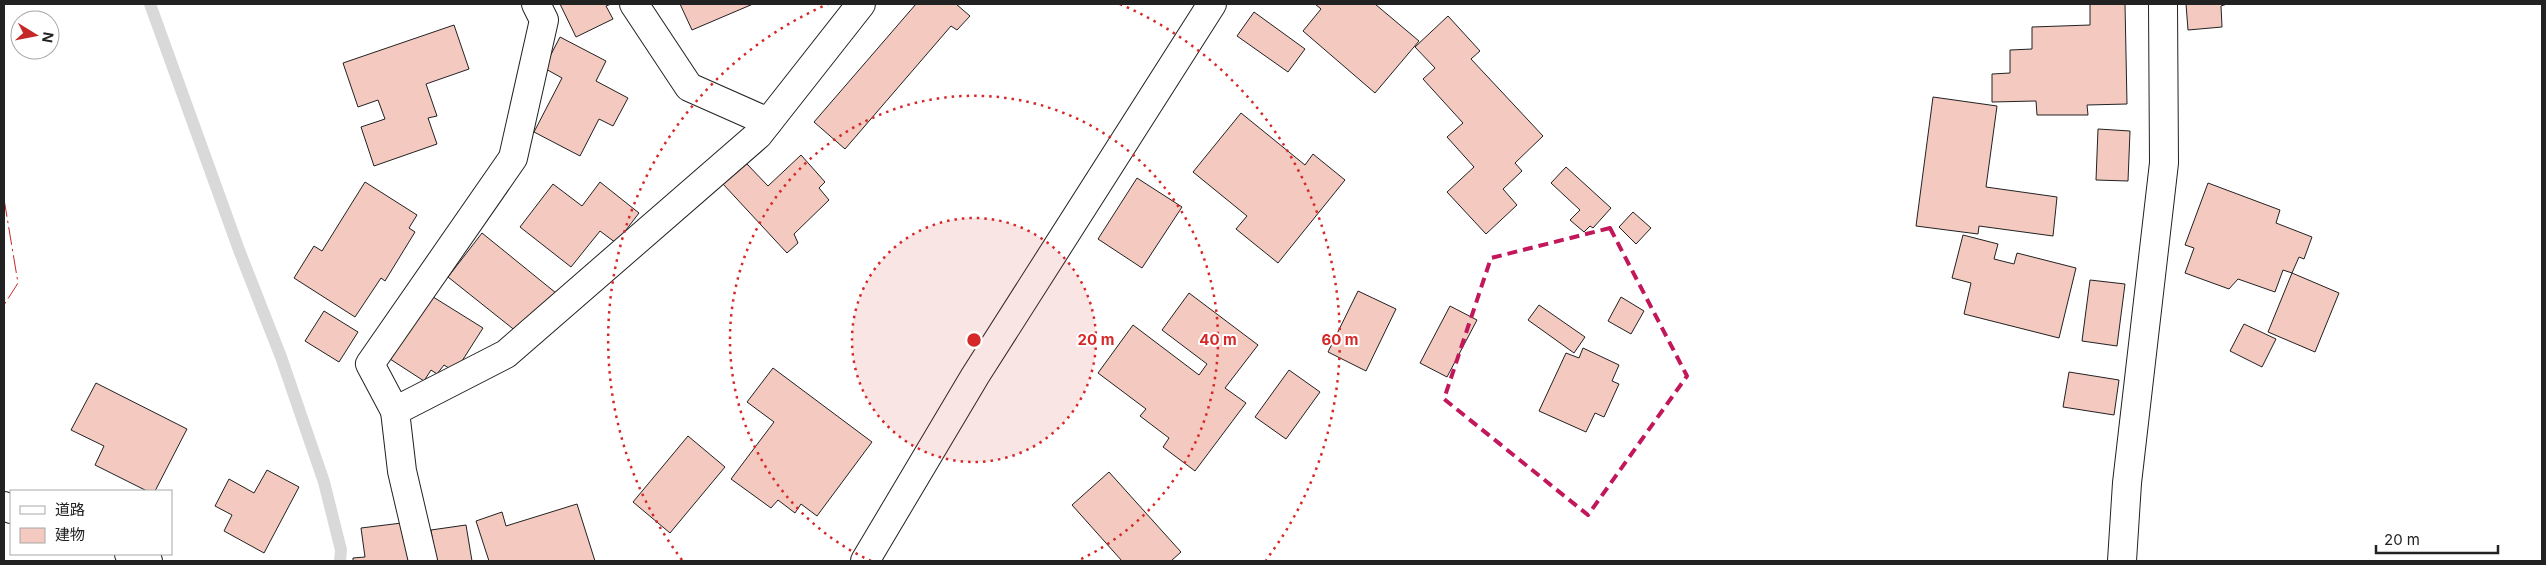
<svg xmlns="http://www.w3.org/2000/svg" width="2546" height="565" font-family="Inter,'Noto Sans JP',sans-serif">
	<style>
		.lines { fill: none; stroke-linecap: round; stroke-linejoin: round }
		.stream { stroke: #d9d9d9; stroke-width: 12 }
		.building { fill: #f3c9c0; stroke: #222 }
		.minor-casing { stroke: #222; stroke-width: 30 }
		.primary-casing { stroke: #222; stroke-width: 30 }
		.minor { stroke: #fff; stroke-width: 28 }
		.primary { stroke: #fff; stroke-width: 28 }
		.power { stroke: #c62828; stroke-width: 1; stroke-dasharray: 18 4 2.5 4; stroke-linecap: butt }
		.marked { fill: none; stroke: #c2185b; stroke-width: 4; stroke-dasharray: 10 6; stroke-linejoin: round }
		.ring { fill: none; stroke: #d62828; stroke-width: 2.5; stroke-dasharray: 2.5 5 }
		.centre { fill: #d62828; stroke: #fff; stroke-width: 2.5 }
		.ring-label { font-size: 15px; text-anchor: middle; font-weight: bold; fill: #d62828; stroke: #fff; stroke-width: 4; stroke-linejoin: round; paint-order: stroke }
	</style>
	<rect width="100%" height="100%" fill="#fff"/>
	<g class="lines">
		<polyline class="stream" points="150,4 239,250 281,357 324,482 341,550 340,561"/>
	</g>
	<g class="building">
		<polygon points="560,4 611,4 606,6 613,19 576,37"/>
		<polygon points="680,4 753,4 692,30"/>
		<polygon points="916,4 956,4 970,16 957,30 951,26 845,149 814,122"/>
		<polygon points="1315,4 1375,4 1419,41 1375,93 1303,31 1321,9"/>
		<polygon points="2090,4 2125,4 2127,104 2087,105 2088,115 2037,115 2036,101 1992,102 1992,74 2010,73 2010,50 2032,49 2032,27 2090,25"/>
		<polygon points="2186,4 2227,4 2221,6 2222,27 2188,30"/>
		<polygon points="1254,12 1305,49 1288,72 1237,36"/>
		<polygon points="1448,16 1480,51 1471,59 1543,136 1515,163 1522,171 1503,189 1517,205 1486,234 1447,192 1474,167 1447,137 1463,123 1423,79 1435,68 1415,47"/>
		<polygon points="454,25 469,69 426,84 437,116 428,118 437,144 374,166 361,127 385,119 378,100 358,107 343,63"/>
		<polygon points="560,37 606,61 596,81 628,98 613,126 599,119 580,156 534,132 562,78 544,68"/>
		<polygon points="1933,97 1997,106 1986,187 2057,197 2053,236 1979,226 1978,234 1916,226"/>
		<polygon points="1241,113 1305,165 1313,154 1345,180 1278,263 1236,229 1247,216 1193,172"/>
		<polygon points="2098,129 2130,131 2128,181 2096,180"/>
		<polygon points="801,155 825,182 819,188 829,200 794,234 798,243 787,253 723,184 746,163 768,186"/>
		<polygon points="1566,167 1611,208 1593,228 1590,226 1584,232 1570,220 1580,210 1551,183"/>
		<polygon points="1137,178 1182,207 1142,268 1098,239"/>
		<polygon points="365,182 417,215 409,228 415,232 385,281 381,278 355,317 294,278 314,246 322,251"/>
		<polygon points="600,182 639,213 616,243 600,231 571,267 520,227 553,184 582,206"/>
		<polygon points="2208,183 2280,210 2276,223 2312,237 2304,259 2299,257 2292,273 2283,270 2275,292 2238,279 2229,289 2185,273 2194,248 2185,245"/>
		<polygon points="1633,212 1651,228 1636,244 1619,227"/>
		<polygon points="482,233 556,293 522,336 448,277"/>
		<polygon points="1963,235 1998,244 1994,259 2014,264 2017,253 2076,268 2059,338 1964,314 1971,283 1952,278"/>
		<polygon points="2292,273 2339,293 2315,352 2268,332"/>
		<polygon points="2090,280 2125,284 2117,346 2082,341"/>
		<polygon points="1358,291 1396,309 1366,371 1328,352"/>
		<polygon points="1189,293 1258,345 1225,388 1246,403 1195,471 1163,447 1169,438 1140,416 1146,409 1098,373 1133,325 1199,375 1207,364 1162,330"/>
		<polygon points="430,295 483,328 455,372 444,365 437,374 431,370 424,381 390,359"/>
		<polygon points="1621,297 1644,311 1631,334 1608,321"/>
		<polygon points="1539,305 1585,337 1574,353 1528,320"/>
		<polygon points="1450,306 1477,320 1447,377 1420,363"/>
		<polygon points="324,311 358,332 339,362 305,341"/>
		<polygon points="2244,324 2276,339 2262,367 2230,351"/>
		<polygon points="1583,348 1619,365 1612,381 1619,384 1604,417 1595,413 1586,432 1539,411 1566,353 1579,358"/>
		<polygon points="773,368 872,442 817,516 801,504 795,513 778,500 771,508 731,479 774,422 747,402"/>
		<polygon points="1289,370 1320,392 1286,439 1255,417"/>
		<polygon points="2069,372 2119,380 2114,415 2063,407"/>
		<polygon points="96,383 187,429 155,491 147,491 95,465 104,446 71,430"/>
		<polygon points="688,436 725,467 670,533 633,502"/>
		<polygon points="267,470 299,487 264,553 224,531 232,515 215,506 229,479 254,493"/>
		<polygon points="1109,472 1181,552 1171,561 1122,561 1072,505"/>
		<polygon points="577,504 595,561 489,561 476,521 502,512 506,526"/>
		<polygon points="410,522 415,561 353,561 353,558 365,557 361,528"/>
		<polygon points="466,525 472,561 436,561 431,530"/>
	</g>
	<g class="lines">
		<g class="minor-casing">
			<g id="minor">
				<polyline points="634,4 689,87 768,122"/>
				<polyline points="395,411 370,364 513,158 544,20 536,4"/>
				<polyline points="423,561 402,471 395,411 506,354 758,135 861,4"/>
				<polyline points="865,561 975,376 1212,4"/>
				<polyline points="2122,561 2127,483 2164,163 2163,4"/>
			</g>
		</g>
		<g class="primary-casing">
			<g id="primary">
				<polyline points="4,506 11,509"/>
				<polyline points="129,554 148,561"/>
			</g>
		</g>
		<use href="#minor" class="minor"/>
		<use href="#primary" class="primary"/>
		<polyline class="power" points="4,199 18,283 4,305"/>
	</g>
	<path class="marked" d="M1610,228L1687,376L1588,515L1444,399L1491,258Z"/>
	<circle cx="974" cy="340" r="122" fill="#d62828" fill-opacity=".12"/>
	<g class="ring">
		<circle cx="974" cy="340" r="122"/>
		<path d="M871 561A244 244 0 1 1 1077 561"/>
		<path d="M682 560A366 366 0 0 1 828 4M1120 4A366 366 0 0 1 1266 560"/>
	</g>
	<circle cx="974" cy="340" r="8" class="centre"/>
	<g class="ring-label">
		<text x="1096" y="345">20 m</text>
		<text x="1218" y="345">40 m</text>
		<text x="1340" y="345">60 m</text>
	</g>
	<rect width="2546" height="565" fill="none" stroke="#222222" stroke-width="10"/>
	<rect x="10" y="490" width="162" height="65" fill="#ffffff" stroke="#a7a7a7"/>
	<rect x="20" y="506" width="25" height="8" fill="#ffffff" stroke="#a7a7a7"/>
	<text x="55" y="515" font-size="15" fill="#222222">道路</text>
	<rect x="20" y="528" width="25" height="15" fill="#f3c9c0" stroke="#a7a7a7"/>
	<text x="55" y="540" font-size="15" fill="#222222">建物</text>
	<g transform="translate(35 35) rotate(100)"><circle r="24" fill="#ffffff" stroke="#a7a7a7"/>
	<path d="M0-4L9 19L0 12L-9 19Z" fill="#c62828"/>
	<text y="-8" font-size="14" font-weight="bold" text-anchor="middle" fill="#222222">N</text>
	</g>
	<path d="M2376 545v8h122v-8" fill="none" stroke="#222222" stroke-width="2.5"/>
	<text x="2384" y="545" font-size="15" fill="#222222" stroke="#ffffff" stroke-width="4" paint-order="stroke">20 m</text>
</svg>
